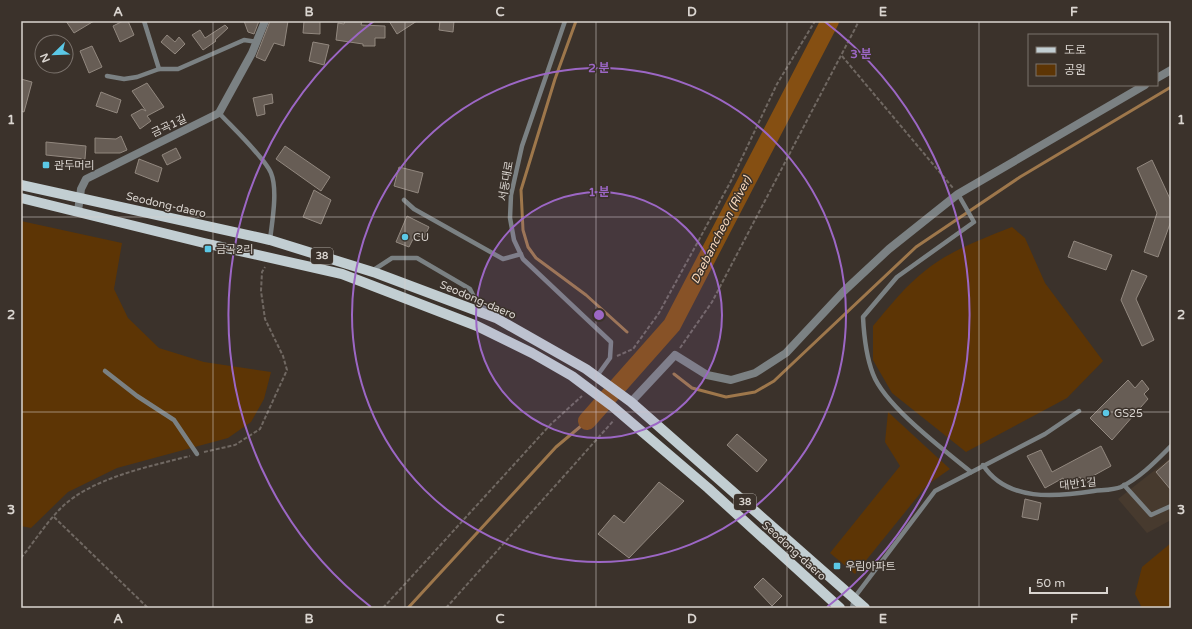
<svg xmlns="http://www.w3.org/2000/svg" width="1192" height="629" font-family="'Varela Round','Noto Sans KR',sans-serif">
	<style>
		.built { fill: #473a2e }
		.green { fill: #5d3505 }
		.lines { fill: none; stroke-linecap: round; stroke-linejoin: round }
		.stream { stroke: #9e774b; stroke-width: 3 }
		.river { stroke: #854f12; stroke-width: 18 }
		.building { fill: #675d55; stroke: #92887f }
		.path { stroke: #706862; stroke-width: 2; stroke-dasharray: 4 2; stroke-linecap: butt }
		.service { stroke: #7b8183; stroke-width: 4.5 }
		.minor { stroke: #7b8183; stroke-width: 8 }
		.primary { stroke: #c2ced2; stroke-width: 10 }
		.grid { fill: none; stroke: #dad5d0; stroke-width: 1; stroke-opacity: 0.55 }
		.ring { fill: none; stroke: #9c67c5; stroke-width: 2 }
		.poi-dot { fill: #5bc8e6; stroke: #3b322b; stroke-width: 1.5 }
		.labels { text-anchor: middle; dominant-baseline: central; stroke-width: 3; stroke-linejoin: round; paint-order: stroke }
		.shield { fill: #3b322b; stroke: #aaa49e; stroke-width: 1 }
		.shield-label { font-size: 10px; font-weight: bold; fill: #dad5d0 }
		.street-label { font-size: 11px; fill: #dad5d0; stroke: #3b322b }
		.poi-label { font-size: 11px; fill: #dad5d0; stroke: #3b322b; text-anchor: start }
		.water-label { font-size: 12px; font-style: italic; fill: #f7d7ba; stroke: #3b322b }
		.centre { fill: #9c67c5; stroke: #3b322b; stroke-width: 2 }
		.ring-label { font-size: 12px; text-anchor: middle; font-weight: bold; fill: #9c67c5; stroke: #3b322b; stroke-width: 3; stroke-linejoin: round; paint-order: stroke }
		.neatline { fill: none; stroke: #dad5d0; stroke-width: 1.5 }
		.grid-label { font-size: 13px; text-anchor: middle; font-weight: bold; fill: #dad5d0 }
	</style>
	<rect width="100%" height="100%" fill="#3b322b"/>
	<polygon class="built" points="1169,459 1171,461 1171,520 1147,533 1118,499"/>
	<g class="green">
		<polygon points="21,221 122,243 114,289 128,318 159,348 204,362 271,372 264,399 251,422 228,438 117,468 68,492 31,528 21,526"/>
		<path d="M1012,227L1025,238L1045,283L1103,361L1067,398L966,452L892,393L873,360V326C889,307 906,285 926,270C951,250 982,239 1012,227Z"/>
		<polygon points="888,412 950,469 927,485 855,574 830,553 900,466 885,442"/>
		<polygon points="1171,543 1171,608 1142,608 1135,594 1142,567"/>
	</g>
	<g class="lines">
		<g class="stream">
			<polyline points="576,21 555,79 521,190 523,230 528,247 536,258 586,295 627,332"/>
			<polyline points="674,374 692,388 726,397 755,392 774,381 916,247 1020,177 1171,87"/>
			<polyline points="408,608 556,447 587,421"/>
		</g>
		<polyline class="river" points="587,421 672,325 830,21"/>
	</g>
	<g class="building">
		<polygon points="66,21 94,21 74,33"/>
		<polygon points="123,21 128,21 134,35 120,42 113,26"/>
		<polygon points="244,21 259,21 254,34 248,32"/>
		<polygon points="270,21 288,21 284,46 274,43 265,61 256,57"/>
		<polygon points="304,21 320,21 320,34 303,33"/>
		<polygon points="345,21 362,21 361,25 385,26 385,38 375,38 375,46 363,46 363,44 336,40 338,23 344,24"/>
		<polygon points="389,21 417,21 397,34"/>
		<polygon points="440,21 454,21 453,32 439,30"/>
		<polygon points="225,25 228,28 215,40 216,41 203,50 192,35 200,30 205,38"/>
		<polygon points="167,35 175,42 179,37 185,44 175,54 161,42"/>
		<polygon points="313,42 329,45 324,65 309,61"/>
		<polygon points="92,46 102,67 89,73 80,51"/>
		<polygon points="21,79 32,82 24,112 21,111"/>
		<polygon points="147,83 164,107 147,116 151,121 140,129 131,115 142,109 146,111 132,91"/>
		<polygon points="101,92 121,100 117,113 96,106"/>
		<polygon points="272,94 273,103 264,105 265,114 257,116 253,98"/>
		<polygon points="121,136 127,150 120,153 95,153 95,138 116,139"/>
		<polygon points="46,142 86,146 85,159 46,155"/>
		<polygon points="285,146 330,177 321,191 276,159"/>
		<polygon points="176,148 181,158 167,165 162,155"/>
		<polygon points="139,159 162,168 158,182 135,173"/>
		<polygon points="1152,160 1171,201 1171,221 1158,257 1144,252 1157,213 1137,168"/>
		<polygon points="399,167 423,173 418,193 394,186"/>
		<polygon points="314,190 331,200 321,224 303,217"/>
		<polygon points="407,216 429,227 424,238 415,235 409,247 396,242"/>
		<polygon points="1074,241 1112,255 1106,270 1068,257"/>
		<polygon points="1132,270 1147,276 1136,299 1154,340 1142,346 1121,300"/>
		<polygon points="1128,380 1135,388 1142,380 1149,389 1144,394 1148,399 1112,440 1090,418"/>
		<polygon points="737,434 767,460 757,472 727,445"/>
		<polygon points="1101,446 1111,466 1082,482 1080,477 1067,484 1063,478 1045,488 1027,456 1041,450 1052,472"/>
		<polygon points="1171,459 1171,490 1156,472"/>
		<polygon points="659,482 684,501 629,558 598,534 614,515 624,523"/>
		<polygon points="1025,499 1041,503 1038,520 1022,517"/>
		<polygon points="763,578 782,596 772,606 754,587"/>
	</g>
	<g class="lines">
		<g class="path">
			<polyline points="842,56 953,188"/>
			<polyline points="680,348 712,302 859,21"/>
			<polyline points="617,356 633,349 659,313 731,181 777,84 815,21"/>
			<polyline points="204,452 235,445 260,429 287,370 283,356 265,319 261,291 262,272 265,267"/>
			<polyline points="54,517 148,608"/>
			<path d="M21,558C34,542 46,523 61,508C91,478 151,466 190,456"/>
			<polyline points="383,608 551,424 582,396"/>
			<polyline points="446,608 614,420"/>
		</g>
		<g class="service">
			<polyline points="144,21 159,69"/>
			<polyline points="565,21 522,146 511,195 510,218 514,240 523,259 611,342 610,358 597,376"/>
			<polyline points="107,76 124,79 137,77 159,69 178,69 244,40 257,42"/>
			<path d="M219,113C231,126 265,158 271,173C278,190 272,222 270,240"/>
			<path d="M958,194L974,222L897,277L863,317C864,337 866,356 873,374C885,406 944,450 971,472"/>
			<polyline points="404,200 414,209 503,259 521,254"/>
			<polyline points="372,271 392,258 417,258 470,289 476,301 489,312"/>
			<polyline points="105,371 137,396 174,420 197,454"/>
			<path d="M983,465C1007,502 1056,497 1094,491C1103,490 1114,490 1121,487C1141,477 1156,461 1171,446"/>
			<polyline points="1124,485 1151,515 1171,506"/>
			<polyline points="852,608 854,598 935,491 1045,434 1079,411"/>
		</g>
		<g class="minor">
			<polyline points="1157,78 1171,70"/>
			<polyline points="78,211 81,189 86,179 219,113 252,53 265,21"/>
			<polyline points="631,402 675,355 707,375 731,380 755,373 786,353 844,291 889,249 958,194 1145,85"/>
		</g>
		<g class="primary">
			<polyline points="21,185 270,240 376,273 496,318 586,369 631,402 865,608"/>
			<polyline points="21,198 204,243 342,274 477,326 532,353 572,376 612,406 708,488 840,608"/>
		</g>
	</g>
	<path class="grid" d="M213,21V608M405,21V608M596,21V608M787,21V608M979,21V608M21,217H1171M21,412H1171"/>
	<circle cx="599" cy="315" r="123" fill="#9c67c5" fill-opacity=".12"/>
	<g class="ring">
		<circle cx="599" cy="315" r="123"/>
		<circle cx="599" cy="315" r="247"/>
		<path d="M371 607A370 370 0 0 1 374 21M824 21A370 370 0 0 1 827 607"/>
	</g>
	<g class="poi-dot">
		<rect x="42" y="161" width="8" height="8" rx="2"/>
		<circle cx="405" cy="237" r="4"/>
		<rect x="204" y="245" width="8" height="8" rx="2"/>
		<circle cx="1106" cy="413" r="4"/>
		<rect x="833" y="562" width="8" height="8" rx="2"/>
	</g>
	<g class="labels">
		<g class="shield">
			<rect x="311" y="248" width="22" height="16" rx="3"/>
			<rect x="734" y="494" width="22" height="16" rx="3"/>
		</g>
		<g class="shield-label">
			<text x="322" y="256">38</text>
			<text x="745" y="502">38</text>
		</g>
		<g class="street-label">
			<text transform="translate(169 126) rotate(-25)">금곡1길</text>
			<text transform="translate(506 181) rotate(-80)">서동대로</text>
			<text transform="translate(166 205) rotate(13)">Seodong-daero</text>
			<text transform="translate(478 300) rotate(23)">Seodong-daero</text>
			<text transform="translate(1078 484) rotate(-6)">대반1길</text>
			<text transform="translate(794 551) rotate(42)">Seodong-daero</text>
		</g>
		<g class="poi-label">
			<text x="54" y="165">관두머리</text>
			<text x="413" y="237">CU</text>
			<text x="216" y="249">금곡2리</text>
			<text x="1114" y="413">GS25</text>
			<text x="845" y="566">우림아파트</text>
		</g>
		<g class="water-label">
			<text transform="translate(721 230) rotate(-63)">Daebancheon (River)</text>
		</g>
	</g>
	<circle cx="599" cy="315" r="6" class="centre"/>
	<g class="ring-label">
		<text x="861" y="58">3 분</text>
		<text x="599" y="72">2 분</text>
		<text x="599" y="196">1 분</text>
	</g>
	<rect width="1192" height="629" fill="none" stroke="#3b322b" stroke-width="44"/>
	<rect x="1028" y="34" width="130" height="52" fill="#3b322b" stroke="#7b736d"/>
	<rect x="1036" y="47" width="20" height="6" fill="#c2ced2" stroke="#7b736d"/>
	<text x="1064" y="54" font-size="12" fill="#dad5d0">도로</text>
	<rect x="1036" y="64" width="20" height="12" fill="#5d3505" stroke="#7b736d"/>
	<text x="1064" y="74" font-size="12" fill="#dad5d0">공원</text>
	<g transform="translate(54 54) rotate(247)"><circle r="19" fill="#3b322b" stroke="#7b736d"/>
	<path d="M0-3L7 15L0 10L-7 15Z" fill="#5bc8e6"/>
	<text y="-6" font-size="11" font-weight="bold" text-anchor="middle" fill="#dad5d0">N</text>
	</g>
	<path d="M1030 587v6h77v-6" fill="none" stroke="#dad5d0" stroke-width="2"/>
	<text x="1036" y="587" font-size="12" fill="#dad5d0" stroke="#3b322b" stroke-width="3" paint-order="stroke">50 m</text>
	<rect x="22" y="22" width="1148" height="585" class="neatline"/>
	<g class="grid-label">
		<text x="118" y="16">A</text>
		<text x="309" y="16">B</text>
		<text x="500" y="16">C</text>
		<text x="692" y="16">D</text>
		<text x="883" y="16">E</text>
		<text x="1074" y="16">F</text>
		<text x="11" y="124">1</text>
		<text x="1181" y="124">1</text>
		<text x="11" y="319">2</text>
		<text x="1181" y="319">2</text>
		<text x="11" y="514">3</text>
		<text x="1181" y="514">3</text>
		<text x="118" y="623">A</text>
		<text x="309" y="623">B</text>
		<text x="500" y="623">C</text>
		<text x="692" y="623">D</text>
		<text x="883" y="623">E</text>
		<text x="1074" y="623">F</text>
	</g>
</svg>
